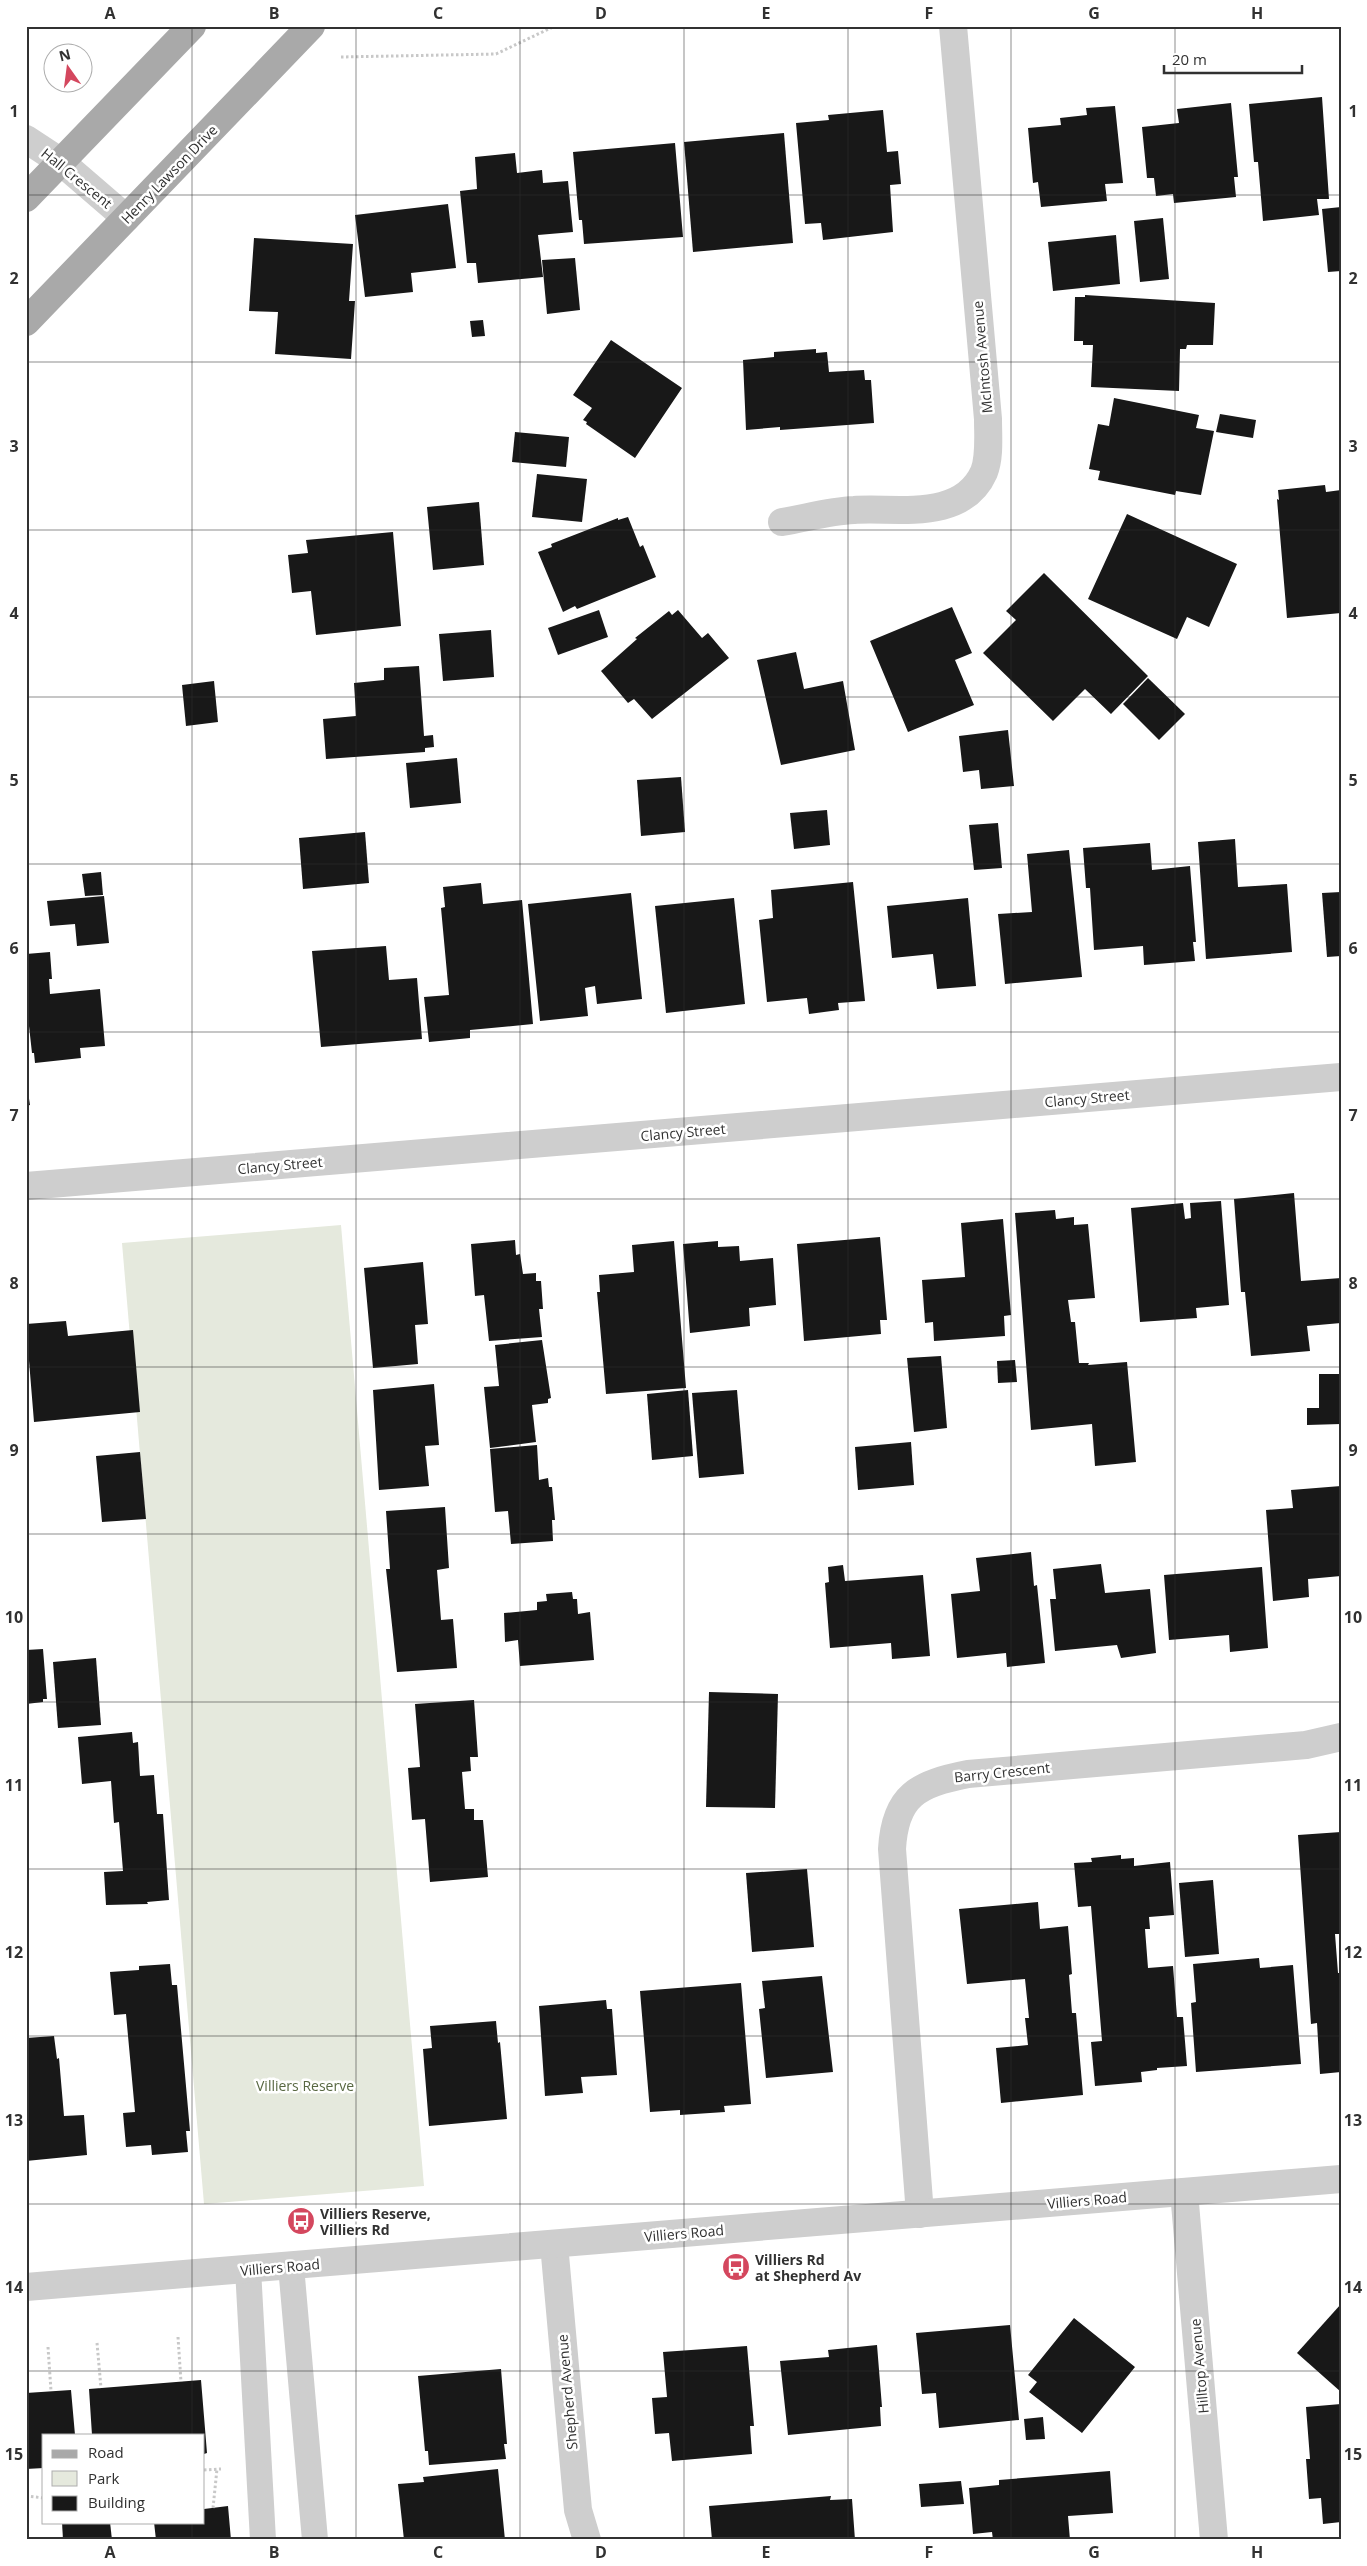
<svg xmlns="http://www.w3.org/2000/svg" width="1367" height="2566" font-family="'Open Sans',sans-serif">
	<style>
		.green { fill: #e5e9dd }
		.building { fill: #181818 }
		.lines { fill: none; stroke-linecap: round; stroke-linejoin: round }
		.path { stroke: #c8c8c8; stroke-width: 3; stroke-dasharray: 2.5 2.5; stroke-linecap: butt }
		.service { stroke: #cecece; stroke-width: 26 }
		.minor { stroke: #cecece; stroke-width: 28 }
		.primary { stroke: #a9a9a9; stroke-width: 28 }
		.grid { fill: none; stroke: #313131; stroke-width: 1; stroke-opacity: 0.55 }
		.labels { text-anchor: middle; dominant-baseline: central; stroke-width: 5; stroke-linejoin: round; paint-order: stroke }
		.street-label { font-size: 14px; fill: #313131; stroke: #fff }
		.park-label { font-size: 14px; fill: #586842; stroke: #fff }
		.poi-label { font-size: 14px; font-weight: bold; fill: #313131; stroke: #fff; text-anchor: start }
		.neatline { fill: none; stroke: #313131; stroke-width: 2 }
		.grid-label { font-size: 16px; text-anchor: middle; font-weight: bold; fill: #313131 }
	</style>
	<rect width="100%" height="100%" fill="#fff"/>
	<polygon class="green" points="341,1225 424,2186 204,2204 122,1243"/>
	<g class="building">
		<polygon points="1322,97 1329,199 1317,199 1319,215 1263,221 1258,162 1254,162 1249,104"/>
		<polygon points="1231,103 1238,177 1234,177 1236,197 1174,203 1173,194 1156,196 1154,178 1147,178 1142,127 1179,123 1177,109"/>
		<polygon points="1115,106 1123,183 1105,184 1107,201 1041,207 1038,182 1033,183 1028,128 1061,125 1060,118 1087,115 1086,108"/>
		<polygon points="883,110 887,152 898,151 901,184 890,185 893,232 823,240 821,223 805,224 796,123 829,120 828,115"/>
		<polygon points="784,133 793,243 693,252 684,142"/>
		<polygon points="675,143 683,237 584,244 582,220 579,220 573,152"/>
		<polygon points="515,153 517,173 542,170 543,183 568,181 573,232 538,235 543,277 478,283 476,263 467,263 460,191 477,189 475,157"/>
		<polygon points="448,204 456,268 411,273 413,292 365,297 355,215"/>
		<polygon points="1341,207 1341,271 1328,272 1322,209"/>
		<polygon points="1163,218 1169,279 1140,282 1134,221"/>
		<polygon points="1116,235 1120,284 1053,291 1048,242"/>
		<polygon points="254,238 353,244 349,301 355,301 351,359 275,354 278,312 249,311"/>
		<polygon points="575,258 580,310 547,314 542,260"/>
		<polygon points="1085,295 1215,303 1213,345 1187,345 1186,349 1180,349 1179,391 1091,387 1093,345 1083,345 1083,341 1074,341 1075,297 1085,297"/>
		<polygon points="483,320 485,336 472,337 470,321"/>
		<polygon points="611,340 682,388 635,458 586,424 587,422 583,420 592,408 573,395"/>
		<polygon points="816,349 816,353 827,352 829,372 864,370 865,380 871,380 874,423 780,430 780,427 746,430 743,360 774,357 774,352"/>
		<polygon points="1114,398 1199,415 1196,428 1214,431 1201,495 1176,491 1175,495 1098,480 1100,471 1089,469 1098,424 1109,426"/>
		<polygon points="1220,414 1256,420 1253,438 1216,432"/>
		<polygon points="515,432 569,437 566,467 512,462"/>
		<polygon points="537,474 587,479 582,522 532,517"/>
		<polygon points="1325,485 1326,492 1341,490 1341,613 1287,618 1277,499 1279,500 1278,490"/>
		<polygon points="479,502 484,565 433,570 427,507"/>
		<polygon points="1127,514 1237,564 1209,627 1187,617 1177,639 1088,599"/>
		<polygon points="628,517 640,547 643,545 656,577 577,609 575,606 563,612 538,552 552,547 551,544 618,518 618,520"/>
		<polygon points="393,532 401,626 316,635 311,591 292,593 288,555 308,553 306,540"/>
		<polygon points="1044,573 1148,676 1111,714 1085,689 1053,721 983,653 1016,620 1006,611"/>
		<polygon points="952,607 972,653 955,660 974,705 908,732 870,641"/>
		<polygon points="599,610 608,637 558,655 548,628"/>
		<polygon points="678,610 702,638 708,633 729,658 652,719 634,699 628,703 601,671 637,639 635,638 669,611 672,615"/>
		<polygon points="491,630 494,677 443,681 439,634"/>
		<polygon points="796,652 804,689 843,681 855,750 781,765 757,660"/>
		<polygon points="419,666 424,736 433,735 434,747 425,748 425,752 326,759 323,719 356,716 354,683 384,680 384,668"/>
		<polygon points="1148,678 1185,714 1159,740 1123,704"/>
		<polygon points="214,681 218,722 186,726 182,685"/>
		<polygon points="1008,730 1014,786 981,789 979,770 963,772 959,736"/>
		<polygon points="457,758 461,803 410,808 406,763"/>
		<polygon points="681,777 685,832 641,836 637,780"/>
		<polygon points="827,810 830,845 794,849 790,813"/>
		<polygon points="998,823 1002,868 974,870 969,825"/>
		<polygon points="365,832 369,883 303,889 299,838"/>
		<polygon points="1235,839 1238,887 1287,884 1292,952 1206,959 1198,842"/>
		<polygon points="1150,843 1152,870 1190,866 1196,942 1193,942 1195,961 1144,965 1143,946 1094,950 1090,888 1086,888 1083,848"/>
		<polygon points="1069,850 1082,977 1005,984 998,914 1032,912 1027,854"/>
		<polygon points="101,872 103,895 85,896 82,874"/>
		<polygon points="853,882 865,1001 838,1003 839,1010 809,1014 807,998 767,1002 759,920 773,918 771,890"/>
		<polygon points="481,883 483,904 522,900 533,1024 470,1030 470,1038 429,1042 424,997 449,995 441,908 445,907 443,887"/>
		<polygon points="1341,892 1341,956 1327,957 1322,893"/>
		<polygon points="631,893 642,999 597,1004 595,986 585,988 588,1016 540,1021 528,904"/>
		<polygon points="104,896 109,943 77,946 75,924 50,926 47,901"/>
		<polygon points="734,898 745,1004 666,1013 655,906"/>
		<polygon points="968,898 976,986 937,989 933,954 892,958 887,906"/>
		<polygon points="386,946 389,980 417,978 422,1039 321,1047 312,951"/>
		<polygon points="50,952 52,979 49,979 50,994 100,989 105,1046 80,1048 81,1058 35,1063 34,1053 32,1053 26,999 26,996 29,996 26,954"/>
		<polygon points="26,1080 30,1105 26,1106"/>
		<polygon points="1294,1193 1301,1281 1341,1278 1341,1323 1307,1326 1310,1351 1251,1356 1245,1292 1241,1292 1234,1199"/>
		<polygon points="1221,1201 1229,1305 1196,1308 1197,1318 1140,1322 1131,1208 1183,1203 1185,1219 1191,1218 1190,1203"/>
		<polygon points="1055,1210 1056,1219 1074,1217 1074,1225 1088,1224 1095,1298 1068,1300 1071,1322 1075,1322 1079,1363 1089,1363 1088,1365 1127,1362 1136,1462 1095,1466 1092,1424 1031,1430 1015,1213"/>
		<polygon points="1003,1219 1011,1315 1004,1316 1005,1336 934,1341 933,1322 925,1323 922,1280 965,1277 961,1223"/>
		<polygon points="880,1237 887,1320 880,1320 881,1334 804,1341 797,1244"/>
		<polygon points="515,1240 516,1255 520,1254 523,1274 536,1273 536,1281 541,1281 543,1309 539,1309 542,1337 489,1341 484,1295 475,1296 471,1244"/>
		<polygon points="674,1241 686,1388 606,1394 597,1292 600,1292 599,1275 634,1272 632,1245"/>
		<polygon points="718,1241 718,1247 739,1246 740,1261 773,1258 776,1305 749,1308 750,1326 690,1333 683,1244"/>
		<polygon points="423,1262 428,1324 415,1325 418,1364 373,1368 364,1268"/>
		<polygon points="66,1321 68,1336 133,1330 140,1412 34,1422 26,1324"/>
		<polygon points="542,1340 551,1398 548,1399 548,1403 532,1405 536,1442 490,1448 484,1387 499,1386 495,1345"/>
		<polygon points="941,1356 947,1428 914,1432 907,1358"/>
		<polygon points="1015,1360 1017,1382 998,1383 997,1361"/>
		<polygon points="1319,1374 1341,1374 1341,1424 1307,1425 1307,1408 1319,1408"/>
		<polygon points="434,1384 439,1445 425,1446 429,1486 379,1490 373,1390"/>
		<polygon points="688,1390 693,1456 652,1460 647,1394"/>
		<polygon points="737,1390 744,1474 699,1478 692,1393"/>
		<polygon points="911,1442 914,1485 858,1490 855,1447"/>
		<polygon points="537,1445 539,1480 548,1478 549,1487 552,1487 555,1520 552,1520 553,1541 511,1544 508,1511 495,1512 490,1449"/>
		<polygon points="140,1452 146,1519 102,1522 96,1456"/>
		<polygon points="1341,1486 1341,1576 1308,1579 1309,1597 1273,1601 1266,1510 1293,1508 1291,1490"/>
		<polygon points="445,1507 449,1568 437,1570 441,1620 453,1619 457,1668 397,1672 386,1569 390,1569 386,1511"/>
		<polygon points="1031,1552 1034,1586 1037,1585 1045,1663 1007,1667 1006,1653 957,1658 951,1594 980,1591 976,1558"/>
		<polygon points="1101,1564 1105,1593 1150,1589 1156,1653 1121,1658 1117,1645 1055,1651 1050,1599 1056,1599 1053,1569"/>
		<polygon points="843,1565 845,1581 923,1575 930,1656 892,1659 891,1643 830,1648 825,1583 829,1582 828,1567"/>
		<polygon points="1262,1567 1268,1648 1230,1652 1229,1635 1169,1640 1164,1575"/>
		<polygon points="572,1592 573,1599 577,1599 578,1614 590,1612 594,1660 520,1666 518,1640 505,1642 504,1613 537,1610 537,1602 547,1601 546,1594"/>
		<polygon points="43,1649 47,1699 43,1699 43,1702 26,1704 26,1650"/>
		<polygon points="96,1658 101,1725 58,1728 53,1662"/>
		<polygon points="709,1692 778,1694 775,1808 706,1807"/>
		<polygon points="474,1700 478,1757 470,1757 471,1771 462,1772 465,1809 474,1809 474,1820 483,1820 488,1877 430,1882 425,1819 412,1820 408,1768 420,1767 415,1704"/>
		<polygon points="132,1732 133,1743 138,1742 140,1776 154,1775 157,1814 163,1814 169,1900 147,1902 148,1904 106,1905 104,1872 123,1871 119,1822 114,1823 111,1781 82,1784 78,1737"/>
		<polygon points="1341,1832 1341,1934 1335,1934 1338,1973 1341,1973 1341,2072 1320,2074 1317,2023 1311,2024 1298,1835"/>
		<polygon points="1121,1855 1121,1859 1134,1858 1134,1866 1170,1862 1174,1915 1149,1917 1150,1929 1145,1929 1148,1968 1173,1966 1177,2017 1183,2017 1187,2066 1157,2068 1157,2070 1141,2072 1142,2082 1095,2086 1091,2042 1102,2041 1091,1906 1078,1907 1074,1863 1092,1862 1091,1858"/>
		<polygon points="807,1869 814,1947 752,1952 746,1873"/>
		<polygon points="1213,1880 1219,1954 1185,1957 1179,1883"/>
		<polygon points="1038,1902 1040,1929 1068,1926 1072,1974 1069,1975 1072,2013 1076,2013 1083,2095 1001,2103 996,2048 1028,2045 1025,2018 1029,2018 1025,1979 967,1984 959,1909"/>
		<polygon points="1259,1958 1260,1968 1293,1965 1301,2064 1196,2072 1191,2003 1196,2002 1193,1964"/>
		<polygon points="170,1964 172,1985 177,1985 190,2131 186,2131 188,2152 152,2155 151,2145 126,2147 123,2113 135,2112 126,2014 114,2015 110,1972 139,1970 139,1966"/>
		<polygon points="822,1976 833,2072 766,2078 759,2009 765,2008 762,1981"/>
		<polygon points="741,1983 751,2104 724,2106 725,2112 680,2115 680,2110 650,2112 640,1991"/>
		<polygon points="606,2000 607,2009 612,2009 617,2075 581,2077 583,2093 545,2096 539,2006"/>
		<polygon points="496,2021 498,2043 500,2042 507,2119 429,2126 423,2049 432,2048 430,2026"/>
		<polygon points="54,2036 57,2059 59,2058 64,2116 84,2115 87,2155 26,2161 26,2038"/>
		<polygon points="1341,2304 1341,2392 1297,2353"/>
		<polygon points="1074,2318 1135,2367 1082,2433 1029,2392 1037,2382 1028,2375"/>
		<polygon points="1010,2325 1019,2420 939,2428 936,2393 922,2394 916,2333"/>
		<polygon points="877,2345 882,2407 880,2407 881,2426 788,2435 780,2361 829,2357 828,2350"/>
		<polygon points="747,2346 754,2426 750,2426 752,2454 672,2461 669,2433 655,2434 652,2398 667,2397 663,2352"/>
		<polygon points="501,2369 507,2444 504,2444 506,2459 429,2465 428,2451 425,2451 418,2376"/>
		<polygon points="201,2380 207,2453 204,2454 204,2435 92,2435 89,2389"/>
		<polygon points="71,2390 75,2435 44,2435 44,2468 26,2469 26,2393"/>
		<polygon points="1341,2404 1341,2522 1323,2524 1321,2498 1309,2499 1306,2459 1310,2459 1306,2407"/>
		<polygon points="1043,2417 1045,2439 1026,2440 1024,2419"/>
		<polygon points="498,2469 505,2540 404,2540 398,2484 424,2482 423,2477"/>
		<polygon points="1110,2471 1113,2513 1068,2516 1070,2540 993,2540 992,2532 973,2534 969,2488 999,2485 999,2480"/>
		<polygon points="961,2481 964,2504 921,2507 919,2484"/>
		<polygon points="831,2496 830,2500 852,2499 855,2540 712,2540 709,2506"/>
		<polygon points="228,2506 231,2540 156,2540 154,2522 204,2522 204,2509"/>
		<polygon points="62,2522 110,2522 112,2540 63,2540"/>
	</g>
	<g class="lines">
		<g class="path">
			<polyline points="341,57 496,54 555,26"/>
			<polyline points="178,2337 181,2382"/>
			<polyline points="97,2343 101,2388"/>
			<polyline points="48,2347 51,2391"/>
			<polyline points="204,2470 221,2469"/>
			<polyline points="26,2496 44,2498"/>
			<polyline points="213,2508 217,2469"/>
		</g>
		<g class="service">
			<polyline points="291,2266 315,2540"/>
			<polyline points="248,2269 263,2540"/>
		</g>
		<g class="minor">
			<polyline points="26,139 61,162 126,218"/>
			<path d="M782,522C806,518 830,511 854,510C897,507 962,522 984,472C990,457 988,436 988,419L953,26"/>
			<polyline points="26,1186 1341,1077"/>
			<polyline points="1184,2192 1214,2540"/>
			<path d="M920,2214L892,1849C895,1795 918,1784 968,1774L1306,1745L1341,1737"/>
			<polyline points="554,2244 575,2477 578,2510 587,2540"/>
			<polyline points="26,2287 1341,2179"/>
		</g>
		<g class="primary">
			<polyline points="26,198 192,26"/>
			<polyline points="26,322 311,26"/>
		</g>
	</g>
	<path class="grid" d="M192,26V2435M356,26V2540M520,26V2540M684,26V2540M848,26V2540M1011,26V2540M1175,26V2540M26,195H1341M26,362H1341M26,530H1341M26,697H1341M26,864H1341M26,1032H1341M26,1199H1341M26,1367H1341M26,1534H1341M26,1702H1341M26,1869H1341M26,2036H1341M26,2204H1341M26,2371H1341M192,2522V2540"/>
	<defs>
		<g id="bus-disc" transform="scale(1.4375)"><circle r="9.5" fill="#d4475e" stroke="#fff"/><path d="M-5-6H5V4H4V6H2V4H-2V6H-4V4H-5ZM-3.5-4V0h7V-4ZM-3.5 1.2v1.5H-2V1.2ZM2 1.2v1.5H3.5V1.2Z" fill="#fff"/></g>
	</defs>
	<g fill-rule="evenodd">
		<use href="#bus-disc" x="301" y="2221"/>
		<use href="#bus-disc" x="736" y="2267"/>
	</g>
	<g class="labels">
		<g class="street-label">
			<text transform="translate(169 174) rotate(-46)">Henry Lawson Drive</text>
			<text transform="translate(77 178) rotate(39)">Hall Crescent</text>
			<text transform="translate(982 357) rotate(-95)">McIntosh Avenue</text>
			<text transform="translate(1087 1098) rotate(-5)">Clancy Street</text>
			<text transform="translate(683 1132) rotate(-5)">Clancy Street</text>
			<text transform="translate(280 1165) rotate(-5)">Clancy Street</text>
			<text transform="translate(1002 1772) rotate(-6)">Barry Crescent</text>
			<text transform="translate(1087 2200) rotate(-5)">Villiers Road</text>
			<text transform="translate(684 2233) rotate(-5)">Villiers Road</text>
			<text transform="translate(280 2267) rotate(-5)">Villiers Road</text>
			<text transform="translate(1199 2366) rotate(-95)">Hilltop Avenue</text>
			<text transform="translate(567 2392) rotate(-95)">Shepherd Avenue</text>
		</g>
		<g class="park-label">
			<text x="305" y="2085">Villiers Reserve</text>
		</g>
		<g class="poi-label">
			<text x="320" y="2213">Villiers Reserve,<tspan x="320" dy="16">Villiers Rd</tspan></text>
			<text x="755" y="2259">Villiers Rd<tspan x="755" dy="16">at Shepherd Av</tspan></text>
		</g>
	</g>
	<rect width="1367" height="2566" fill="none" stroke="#ffffff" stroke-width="55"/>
	<rect x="42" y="2434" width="162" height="90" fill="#ffffff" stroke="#adadad"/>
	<rect x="52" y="2450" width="25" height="8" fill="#a9a9a9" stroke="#adadad"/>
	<text x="88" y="2458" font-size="15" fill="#313131">Road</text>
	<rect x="52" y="2471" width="25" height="15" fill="#e5e9dd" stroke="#adadad"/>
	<text x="88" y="2484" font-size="15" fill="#313131">Park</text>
	<rect x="52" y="2496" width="25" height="15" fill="#181818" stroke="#adadad"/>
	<text x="88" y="2508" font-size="15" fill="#313131">Building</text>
	<g transform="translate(68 68) rotate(346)"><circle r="24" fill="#ffffff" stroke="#adadad"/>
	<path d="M0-4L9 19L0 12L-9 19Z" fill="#d4475e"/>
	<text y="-8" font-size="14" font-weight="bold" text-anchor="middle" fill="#313131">N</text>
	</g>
	<path d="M1164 65v8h138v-8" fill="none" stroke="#313131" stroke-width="2.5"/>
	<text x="1172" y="65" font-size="15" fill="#313131" stroke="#ffffff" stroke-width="4" paint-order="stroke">20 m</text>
	<rect x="28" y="28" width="1312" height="2510" class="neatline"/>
	<g class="grid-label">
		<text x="110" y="19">A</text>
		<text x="274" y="19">B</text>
		<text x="438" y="19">C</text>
		<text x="601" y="19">D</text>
		<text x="766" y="19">E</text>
		<text x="929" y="19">F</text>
		<text x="1094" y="19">G</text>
		<text x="1257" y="19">H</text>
		<text x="14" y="117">1</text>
		<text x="1353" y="117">1</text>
		<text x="14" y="284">2</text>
		<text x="1353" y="284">2</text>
		<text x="14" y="452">3</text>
		<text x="1353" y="452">3</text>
		<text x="14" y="619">4</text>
		<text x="1353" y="619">4</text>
		<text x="14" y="786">5</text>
		<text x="1353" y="786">5</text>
		<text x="14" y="954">6</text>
		<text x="1353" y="954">6</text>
		<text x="14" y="1121">7</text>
		<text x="1353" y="1121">7</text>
		<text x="14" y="1289">8</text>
		<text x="1353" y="1289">8</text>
		<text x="14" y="1456">9</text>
		<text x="1353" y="1456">9</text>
		<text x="14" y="1623">10</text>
		<text x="1353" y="1623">10</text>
		<text x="14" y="1791">11</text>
		<text x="1353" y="1791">11</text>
		<text x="14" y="1958">12</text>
		<text x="1353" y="1958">12</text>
		<text x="14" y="2126">13</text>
		<text x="1353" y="2126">13</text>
		<text x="14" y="2293">14</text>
		<text x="1353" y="2293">14</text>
		<text x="14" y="2460">15</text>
		<text x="1353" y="2460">15</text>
		<text x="110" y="2558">A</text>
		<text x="274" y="2558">B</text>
		<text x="438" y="2558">C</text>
		<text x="601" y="2558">D</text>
		<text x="766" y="2558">E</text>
		<text x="929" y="2558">F</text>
		<text x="1094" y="2558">G</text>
		<text x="1257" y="2558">H</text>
	</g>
</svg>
